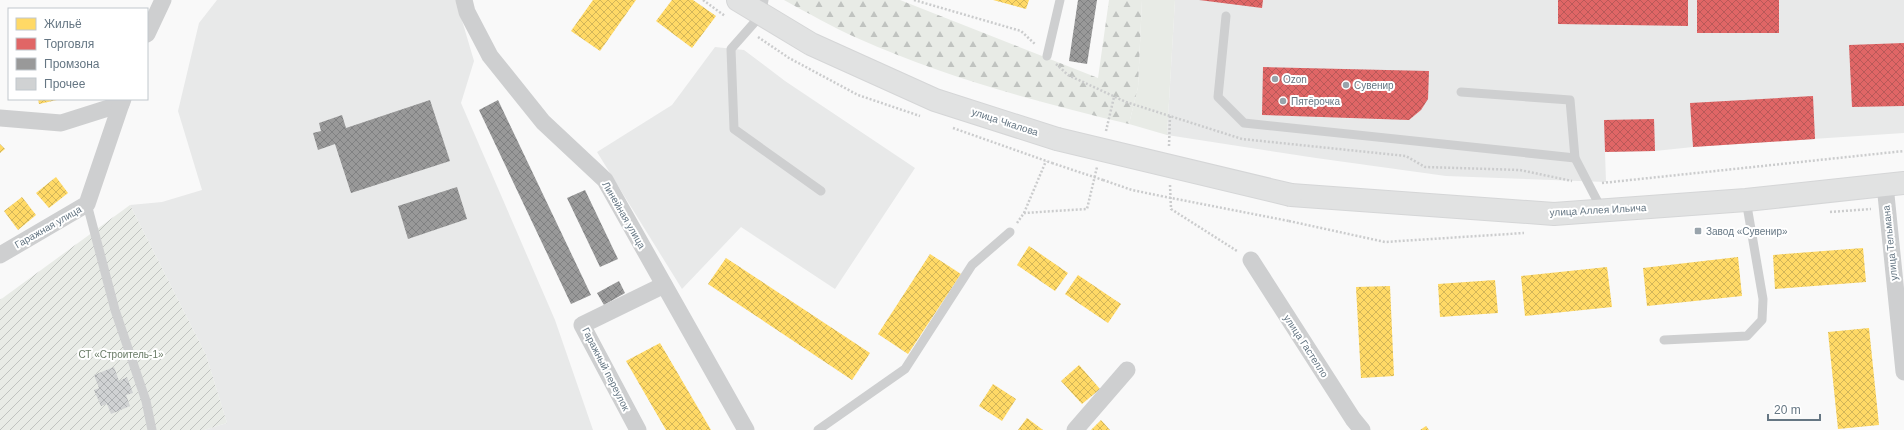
<svg xmlns="http://www.w3.org/2000/svg" width="1904" height="430" font-family="Helvetica,sans-serif">
	<style>
		.built { fill: #e8e9e9 }
		.green { fill: #e8ebe6 }
		.forest { fill: url(#forest-firs) }
		.garden { fill: url(#garden-furrows) }
		.homes { fill: url(#homes-cross-hatch) }
		.shops { fill: url(#shops-cross-hatch) }
		.industry { fill: url(#industry-cross-hatch) }
		.building { fill: url(#building-cross-hatch) }
		.lines { fill: none; stroke-linecap: round; stroke-linejoin: round }
		.secondary-casing { stroke: #d5d6d7; stroke-width: 24 }
		.path { stroke: #cbcccd; stroke-width: 2.5; stroke-dasharray: 2 2; stroke-linecap: butt }
		.lane { stroke: #cecfd0; stroke-width: 9 }
		.street { stroke: #cecfd0; stroke-width: 17 }
		.secondary { stroke: #e1e2e2; stroke-width: 22 }
		.secondary-bridge-casing { stroke: #d5d6d7; stroke-width: 24; stroke-linecap: butt }
		.path-bridge { stroke: #cbcccd; stroke-width: 2.5; stroke-dasharray: 2 2; stroke-linecap: butt }
		.secondary-bridge { stroke: #e1e2e2; stroke-width: 22 }
		.poi-dot { fill: #99a4ac; stroke: #fff; stroke-width: 1.5 }
		.labels { text-anchor: middle; dominant-baseline: central; stroke-width: 4; stroke-linejoin: round; paint-order: stroke }
		.poi-label { font-size: 10px; fill: #657683; stroke: #fff; text-anchor: start }
		.street-label { font-size: 10px; fill: #657683; stroke: #fff }
		.park-label { font-size: 10px; fill: #687a64; stroke: #fff }
	</style>
	<defs>
		<pattern id="forest-firs" width="22" height="20" patternUnits="userSpaceOnUse"><rect width="22" height="20" fill="#e8ebe6"/><path d="M5 1l3.5 6h-7zM16 11l3.5 6h-7z" fill="#c0c3c0"/></pattern>
		<pattern id="garden-furrows" width="10" height="10" patternUnits="userSpaceOnUse"><rect width="10" height="10" fill="#e8ebe6"/><path d="M-1 1l2-2M0 10L10 0M9 11l2-2" fill="none" stroke="#c0c3c0"/></pattern>
		<pattern id="homes-cross-hatch" width="8" height="8" patternUnits="userSpaceOnUse"><rect width="8" height="8" fill="#ffd966"/><path d="M0 0l8 8M0 8l8-8" fill="none" stroke="#d2b559"/></pattern>
		<pattern id="shops-cross-hatch" width="8" height="8" patternUnits="userSpaceOnUse"><rect width="8" height="8" fill="#e06666"/><path d="M0 0l8 8M0 8l8-8" fill="none" stroke="#b95959"/></pattern>
		<pattern id="industry-cross-hatch" width="8" height="8" patternUnits="userSpaceOnUse"><rect width="8" height="8" fill="#999"/><path d="M0 0l8 8M0 8l8-8" fill="none" stroke="#808182"/></pattern>
		<pattern id="building-cross-hatch" width="8" height="8" patternUnits="userSpaceOnUse"><rect width="8" height="8" fill="#d0d2d3"/><path d="M0 0l8 8M0 8l8-8" fill="none" stroke="#acafb1"/></pattern>
	</defs>
	<rect width="100%" height="100%" fill="#f9f9f9"/>
	<g class="built">
		<polygon points="217,0 456,0 474,61 461,103 555,320 593,430 204,430 227,423 206,355 130,205 162,202 202,190 178,111 199,23"/>
		<polygon points="1175,0 1904,0 1904,133 1693,147 1655,151 1605,152 1606,182 1446,176 1316,158 1167,135"/>
		<polygon points="715,47 744,50 785,81 915,168 835,289 741,227 682,289 597,152 672,105"/>
	</g>
	<polygon class="green" points="1142,0 1175,0 1167,135 1129,124 1138,87"/>
	<path class="forest" d="M784,0H900L1098,78L1109,0H1142L1138,87L1129,124C1037,102 944,77 857,38C832,27 808,13 784,0Z"/>
	<polygon class="garden" points="130,205 206,355 227,423 204,430 0,430 0,300"/>
	<g class="homes">
		<polygon points="593,0 636,0 600,51 571,31"/>
		<polygon points="672,0 693,0 716,16 692,48 656,21"/>
		<polygon points="993,0 1029,0 1026,9"/>
		<polygon points="38,99 57,99 57,100 39,104"/>
		<polygon points="0,144 5,149 0,153"/>
		<polygon points="56,177 68,193 49,208 36,193"/>
		<polygon points="22,197 36,215 18,230 4,211"/>
		<polygon points="1029,246 1068,273 1055,291 1017,265"/>
		<polygon points="1863,248 1866,282 1775,289 1773,255"/>
		<polygon points="930,254 961,274 908,354 878,334"/>
		<polygon points="1738,257 1742,296 1647,306 1643,268"/>
		<polygon points="726,258 870,353 852,380 708,284"/>
		<polygon points="1607,267 1612,307 1525,316 1521,276"/>
		<polygon points="1078,275 1121,304 1108,323 1065,294"/>
		<polygon points="1495,280 1498,313 1440,317 1438,284"/>
		<polygon points="1390,286 1394,376 1361,378 1356,287"/>
		<polygon points="1869,328 1879,425 1838,429 1828,332"/>
		<polygon points="660,343 711,430 666,430 626,361"/>
		<polygon points="1079,365 1100,389 1082,404 1061,381"/>
		<polygon points="993,384 1016,399 1002,421 979,406"/>
		<polygon points="1027,418 1043,430 1018,430"/>
		<polygon points="1101,420 1110,430 1091,430"/>
		<polygon points="1426,426 1429,430 1420,430"/>
	</g>
	<g class="shops">
		<polygon points="1199,0 1263,0 1262,8"/>
		<polygon points="1558,0 1688,0 1688,26 1558,24"/>
		<rect x="1697" y="0" width="82" height="33"/>
		<polygon points="1904,43 1904,106 1852,107 1849,45"/>
		<polygon points="1263,67 1429,71 1428,99 1421,110 1409,120 1262,115"/>
		<polygon points="1813,96 1815,139 1693,147 1690,103"/>
		<polygon points="1654,119 1655,151 1605,152 1604,120"/>
	</g>
	<g class="industry">
		<polygon points="1078,0 1097,0 1087,64 1069,61"/>
		<polygon points="430,100 450,161 351,193 335,144 318,150 313,133 321,131 319,123 342,115 346,128"/>
		<polygon points="498,100 591,295 571,304 479,110"/>
		<polygon points="457,187 467,219 408,239 398,206"/>
		<polygon points="585,190 618,259 600,267 567,198"/>
		<polygon points="619,281 625,293 604,305 597,293"/>
	</g>
	<polygon class="building" points="114,367 119,381 127,377 133,393 126,395 130,406 111,414 107,404 101,406 94,390 99,388 94,375"/>
	<g class="lines">
		<g class="secondary-casing">
			<g id="secondary">
				<polyline points="738,0 811,44 935,100 1057,139"/>
				<polyline points="1291,195 1554,214 1746,200 1904,183"/>
			</g>
		</g>
		<g class="path">
			<polyline points="703,0 725,16"/>
			<polyline points="914,0 1021,31 1036,45"/>
			<polyline points="758,37 789,58 858,95 920,116"/>
			<polyline points="1056,64 1068,75 1126,102 1242,139 1406,156 1425,167 1520,170 1572,181"/>
			<polyline points="953,128 1052,163"/>
			<polyline points="1106,131 1114,97"/>
			<polyline points="1169,146 1170,116"/>
			<polyline points="1103,180 1132,190 1161,196"/>
			<polyline points="1602,183 1904,151"/>
			<polyline points="1170,185 1171,209 1237,251"/>
			<polyline points="1830,212 1871,209"/>
			<polyline points="1024,213 1046,161"/>
			<polyline points="1289,221 1385,242 1524,233"/>
			<polyline points="1017,223 1024,213 1087,209 1097,167"/>
		</g>
		<g class="lane">
			<polyline points="764,0 761,15 731,49 734,129 821,191"/>
			<polyline points="1226,16 1218,97 1244,123 1575,158"/>
			<polyline points="1047,56 1060,0"/>
			<polyline points="1461,92 1570,100 1575,158 1602,210"/>
			<polyline points="87,204 115,310 146,401 152,430"/>
			<polyline points="1664,340 1747,336 1762,320 1763,299 1746,200"/>
			<polyline points="818,430 905,369 972,265 1010,232"/>
		</g>
		<g class="street">
			<polyline points="464,0 467,12 490,56 543,122 605,180 746,430"/>
			<polyline points="147,34 163,0"/>
			<polyline points="0,118 61,123 121,104 123,99"/>
			<polyline points="1885,185 1904,372"/>
			<polyline points="0,255 87,204 121,104"/>
			<polyline points="1251,260 1353,419 1362,430"/>
			<polyline points="638,430 582,325 664,285"/>
			<polyline points="1075,430 1127,370"/>
		</g>
		<use href="#secondary" class="secondary"/>
		<g class="secondary-bridge-casing">
			<polyline id="secondary-bridge" points="1057,139 1291,195"/>
		</g>
		<g class="path-bridge">
			<polyline points="1052,163 1103,180"/>
			<polyline points="1161,196 1289,221"/>
		</g>
		<use href="#secondary-bridge" class="secondary-bridge"/>
	</g>
	<g class="poi-dot">
		<circle cx="1275" cy="79" r="4"/>
		<circle cx="1346" cy="85" r="4"/>
		<circle cx="1283" cy="101" r="4"/>
		<rect x="1694" y="227" width="8" height="8" rx="2"/>
	</g>
	<g class="labels">
		<g class="poi-label">
			<text x="1283" y="79">Ozon</text>
			<text x="1354" y="85">Сувенир</text>
			<text x="1291" y="101">Пятёрочка</text>
			<text x="1706" y="231">Завод «Сувенир»</text>
		</g>
		<g class="street-label">
			<text transform="translate(1005 122) rotate(18)">улица Чкалова</text>
			<text transform="translate(1598 210) rotate(-3)">улица Аллея Ильича</text>
			<text transform="translate(624 215) rotate(60)">Линейная улица</text>
			<text transform="translate(48 227) rotate(-30)">Гаражная улица</text>
			<text transform="translate(1890 243) rotate(-96)">улица Тельмана</text>
			<text transform="translate(1306 346) rotate(57)">улица Гастелло</text>
			<text transform="translate(606 369) rotate(63)">Гаражный переулок</text>
		</g>
		<g class="park-label">
			<text x="121" y="354">СТ «Строитель-1»</text>
		</g>
	</g>
	<rect x="8" y="8" width="140" height="92" fill="#ffffff" stroke="#c1c8cd"/>
	<rect x="16" y="18" width="20" height="12" fill="#ffd966" stroke="#c1c8cd"/>
	<text x="44" y="28" font-size="12" fill="#657683">Жильё</text>
	<rect x="16" y="38" width="20" height="12" fill="#e06666" stroke="#c1c8cd"/>
	<text x="44" y="48" font-size="12" fill="#657683">Торговля</text>
	<rect x="16" y="58" width="20" height="12" fill="#999999" stroke="#c1c8cd"/>
	<text x="44" y="68" font-size="12" fill="#657683">Промзона</text>
	<rect x="16" y="78" width="20" height="12" fill="#d0d2d3" stroke="#c1c8cd"/>
	<text x="44" y="88" font-size="12" fill="#657683">Прочее</text>
	<path d="M1768 414v6h52v-6" fill="none" stroke="#657683" stroke-width="2"/>
	<text x="1774" y="414" font-size="12" fill="#657683" stroke="#ffffff" stroke-width="3" paint-order="stroke">20 m</text>
</svg>
